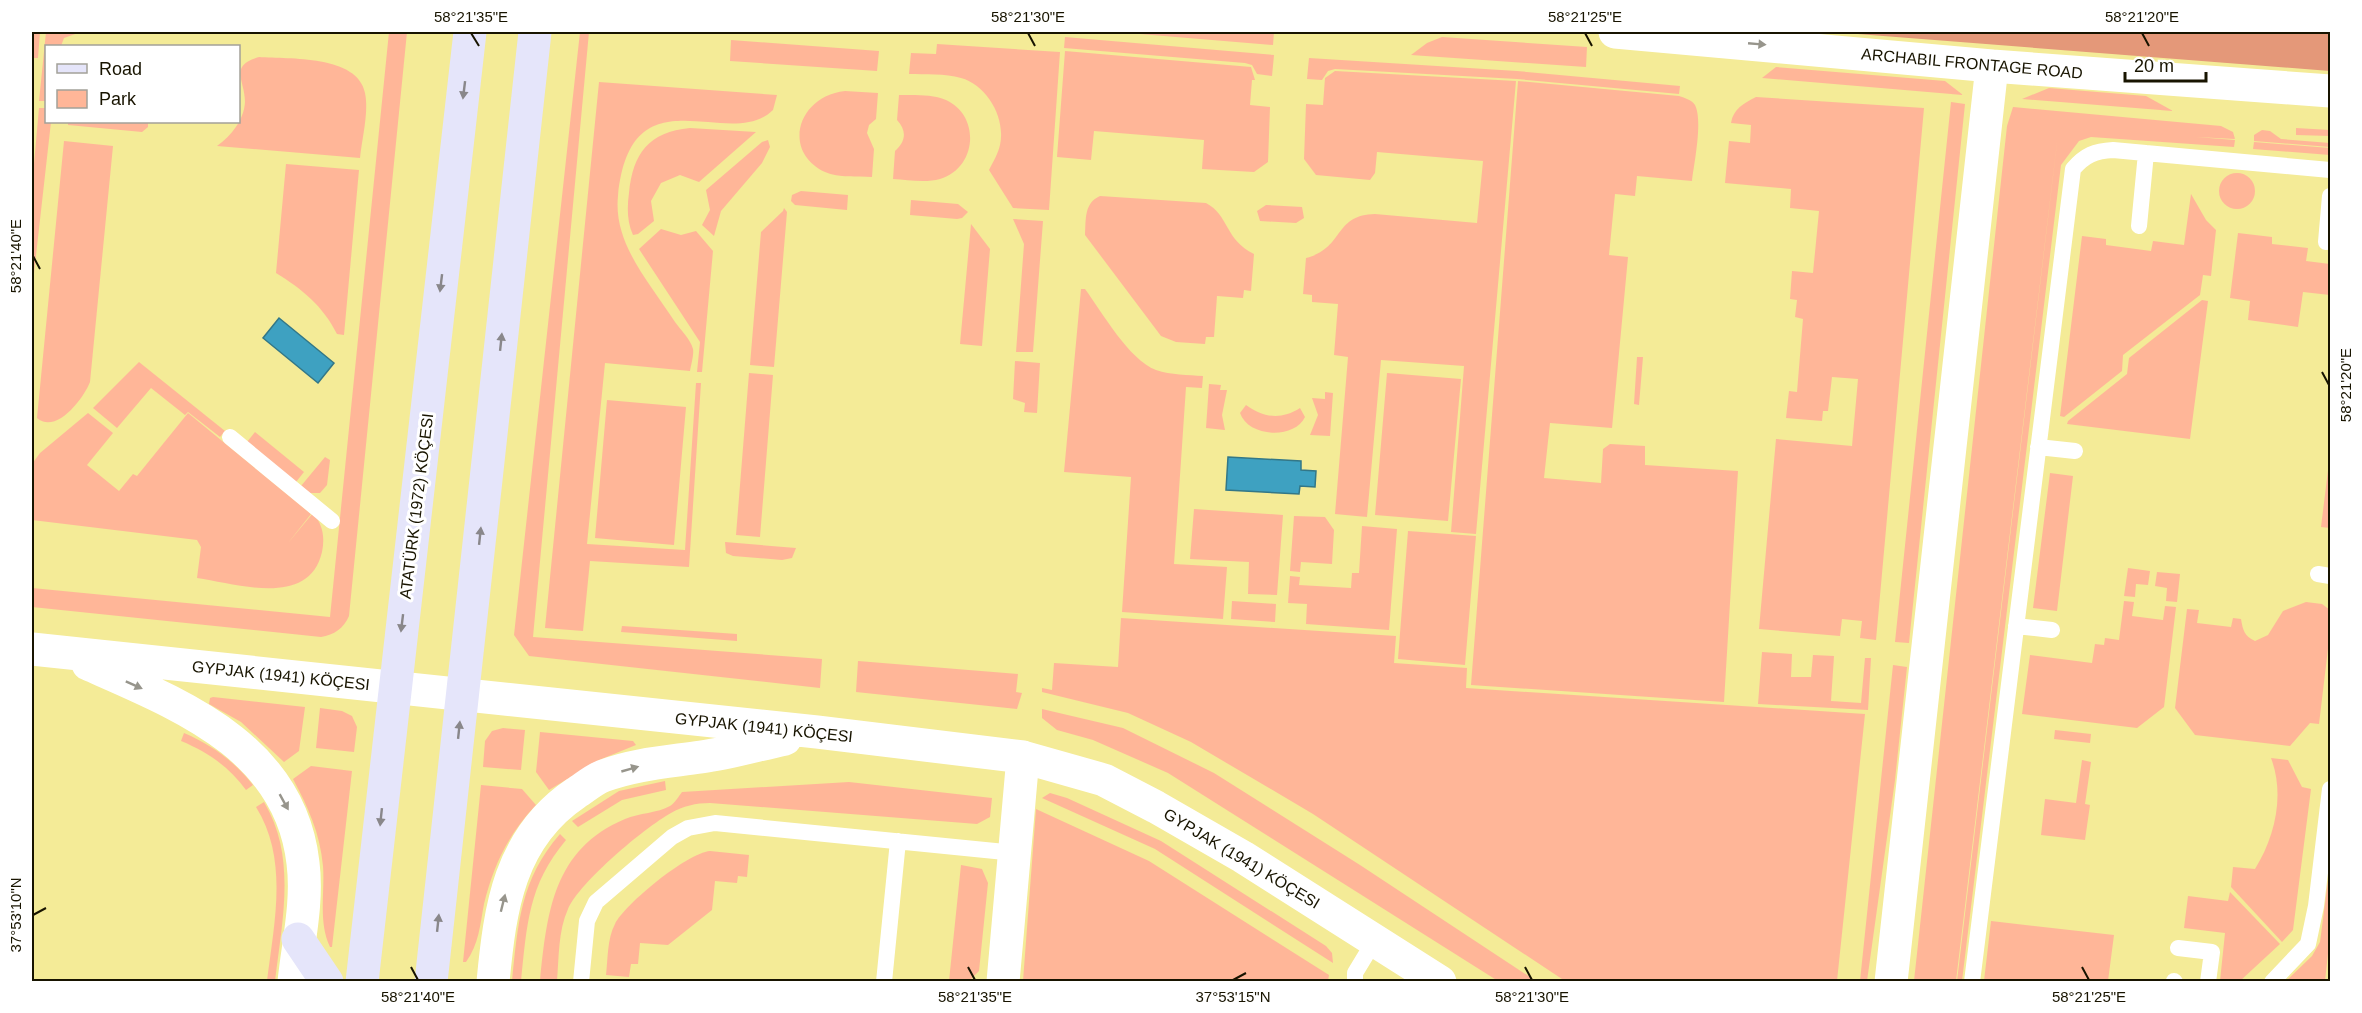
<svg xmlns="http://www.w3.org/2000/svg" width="2362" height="1013" viewBox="0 0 2362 1013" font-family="Arial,sans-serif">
<rect width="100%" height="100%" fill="#f4eb97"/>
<path fill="#ffb698" d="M32 32H40L38 58H32Z
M46 32H81L64 38 61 46H46V101H39Z
M389 32H407L349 616C344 628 334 635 321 637L32 607V588L330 617Z
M580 32H589L533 637 822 659 820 688 529 656 514 635Z
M1116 32H1274L1273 45Z
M1065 37 1274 55 1272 76 1257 74 1252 65 1245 63 1064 48Z
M1442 37 1587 47 1586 67 1411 55 1427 43Z
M731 40 879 51 877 71 730 61Z
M937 44 1060 52 1049 210 1013 208 989 170C993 162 998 154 1000 145 1006 118 987 85 961 78 945 73 925 75 909 74L911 53 936 54Z
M1065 51 1251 67 1255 80H1252L1250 105 1270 107 1268 162 1254 172 1202 169 1204 140 1094 131 1091 160 1057 157Z
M259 57C289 59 358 55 365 93 369 112 362 138 360 158L217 146C231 136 244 120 245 102 245 80 228 66 259 57Z
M1309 58 1517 71 1680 86 1679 94 1517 79 1335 69 1328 71 1322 80 1307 79Z
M1776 67 1945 81 1963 95 1762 78Z
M1335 71 1516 81 1476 534 1451 532 1464 366 1381 360 1367 517 1335 514 1348 357 1334 355 1338 304 1312 302V295L1303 294 1306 258C1345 248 1333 215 1375 214L1477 223 1483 161 1377 152 1375 173 1370 180 1316 175 1304 159 1306 104 1323 105 1325 78Z
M1518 81 1679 96C1685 98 1692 100 1695 105 1703 121 1694 163 1692 181L1637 176 1635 196 1615 194 1609 255 1628 257 1612 428 1550 423 1544 478 1601 483 1603 449 1610 444 1645 446V465L1738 471 1724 702 1471 685Z
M599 82 777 95 773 110C729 153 631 67 618 196 613 244 650 283 675 322 680 329 691 340 693 349 694 355 691 365 690 371L605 363 587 544 685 550 696 383H701L689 567 590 561 583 631 545 628Z
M2049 88 2146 96 2173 111 2022 99Z
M845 91 878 93 876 119 869 125 867 133 874 149 872 177C857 176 839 178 825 172 781 151 798 96 845 91Z
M899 95C914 95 932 94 946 100 981 116 977 168 940 179 926 183 908 180 893 179L895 151C906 141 907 131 897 120Z
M1756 97 1924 108 1876 640 1860 638 1862 621 1842 619 1840 636 1759 629 1776 439 1852 446 1858 379 1832 377 1828 411H1823L1822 421 1786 418 1789 391 1797 392 1803 319 1795 317 1797 300 1790 299 1792 271 1813 273 1819 211 1790 208 1791 189 1725 183 1729 141 1750 143 1751 125 1731 123C1733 109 1744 103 1756 97Z
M1951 102 1965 104 1909 643 1895 642Z
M2013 107 2221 126 2233 132 2235 139 2196 137 2235 140 2234 147 2091 137 2079 141 2061 165 1962 981H1957L2059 126 1956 981H1914L2007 126Z
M39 108H46V122H51L32 291V186Z
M68 122H148V127L142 132 68 125Z
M690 128 756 132 699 182 680 175 661 183 651 201 654 221 638 234 633 235C627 222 627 207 629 193 633 153 649 132 690 128Z
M2296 128 2330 130V136L2296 135Z
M2262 130 2270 131 2281 139 2330 143V147L2254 141V135Z
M768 140 770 147 762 163 721 211 714 236 702 225 710 210 706 190 762 142Z
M64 141 113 146 90 382C84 398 56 435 37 418Z
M2254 142 2330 148V155L2253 149Z
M286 164 359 170 344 335 337 334C323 306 302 289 276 273Z
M2219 191a18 18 0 1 1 36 0a18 18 0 1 1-36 0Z
M801 191 848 195 847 210 795 205 791 201 792 195Z
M2191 194 2206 220 2216 230 2211 276 2203 275 2200 295 2123 355 2122 371 2064 417 2060 416 2082 236 2106 239V245L2151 251 2153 241 2184 245Z
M1100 196 1206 203C1229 215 1225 240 1254 254L1251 291 1244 290 1243 298 1217 296 1214 337H1206L1205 344 1176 342 1161 336 1085 235C1086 219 1084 203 1100 196Z
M911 200 958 204 968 212 962 218 957 219 910 215Z
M1266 205 1302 207 1304 218 1296 223 1260 221 1257 211Z
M784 208 787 212 774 367 750 365 761 232 783 211Z
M1013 219 1043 221 1033 352H1016L1024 244Z
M971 224 990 249 982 346 960 344Z
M661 229 681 235 696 231 713 251 702 372H697L700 342 639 249Z
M2238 233 2272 237V244L2308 248 2306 261 2330 264V295L2303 292 2298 327 2248 320 2250 301 2230 298Z
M1081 289H1085C1102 312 1129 360 1156 370 1171 375 1188 375 1203 376L1202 388 1186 387 1174 564 1227 567 1223 619 1122 612 1131 477 1064 472Z
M2202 300 2208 301 2190 439 2067 424 2068 421 2127 374 2129 358Z
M1637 357H1643L1639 405 1634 404Z
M1015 361 1040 363 1037 413 1024 412 1025 403 1013 399Z
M139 362 225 431 220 437 188 412 185 415 151 388 117 428 93 408Z
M749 373 773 375 760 537 736 535Z
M1387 373 1461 379 1448 521 1375 515Z
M1209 384 1221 385 1220 390H1227L1222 415 1225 430 1206 428Z
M1325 392 1333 393 1330 436 1310 435 1318 415 1312 398 1325 399Z
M607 400 686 407 674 545 595 538Z
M1246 405C1264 418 1281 420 1300 408L1305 417C1294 440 1248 437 1240 413Z
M88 413 113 433 87 465 119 491 133 474 137 476 188 413 311 514 288 543 313 513C323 525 325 537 322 552 309 608 238 584 197 578L201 547 197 540 32 520V464L40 453Z
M255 432 304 472 296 482 247 442Z
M2330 454V528L2321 527Z
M325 457 330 460 327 485 320 493H310L301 486Z
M2050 473 2073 476 2057 611 2033 608Z
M1194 509 1283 515 1277 595 1248 594 1249 562 1190 559Z
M1294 516 1325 517 1334 530 1332 564 1301 562 1300 572 1290 571Z
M1362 526 1397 529 1389 630 1306 624 1307 604 1288 603 1290 576 1300 577 1299 585 1351 588 1352 573H1359Z
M1408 531 1476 536 1465 665 1398 659Z
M725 542 796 548 792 558 782 560 733 556 726 553Z
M2128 568 2150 571 2148 585 2136 584 2135 597 2124 596Z
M2157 572 2180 574 2177 602 2166 601 2167 588 2155 586Z
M1232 601 1276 604 1275 622 1231 619Z
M2124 601 2134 602 2132 616 2163 620 2165 606 2176 607 2164 707 2137 728 2022 714 2030 655 2092 663 2095 644 2104 645 2105 638 2119 640Z
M2306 602 2322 604 2330 610V632L2319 724 2310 723 2290 746 2195 735 2175 708 2187 609 2199 610 2197 623 2231 627 2233 618 2241 619C2243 630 2244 636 2255 641L2268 635 2283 611Z
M1121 618 1396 636 1394 663 1467 668 1466 688 1865 714 1837 981H1565L1313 814 1191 742 1128 713 1042 692V688L1052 690 1054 663 1118 667Z
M622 626 737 634V641L621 632Z
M1762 652 1792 654 1791 677H1811L1813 655 1834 656 1831 701 1861 703 1865 658H1871L1868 710 1758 704Z
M858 661 1018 674 1016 692 1022 693 1017 709 856 692Z
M1893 665 1907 667 1895 780 1867 981H1860Z
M213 697 305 707 299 751 284 762 241 722 209 704 210 698Z
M320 708 342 711 352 716 357 727 354 752 316 748Z
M1042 709 1123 728 1214 773 1360 865 1536 981H1498L1168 773 1093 740 1057 730 1042 718Z
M503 728 525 730 521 770 483 767 485 741 492 731Z
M2055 730 2091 734 2090 743 2054 739Z
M540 732 633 741 636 745 599 760 549 790 536 772Z
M184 733C212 745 234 761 253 785L246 790C229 767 208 752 181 741Z
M2271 758 2288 760 2302 787 2311 789 2293 930 2282 942 2231 887 2233 867 2255 869C2275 837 2285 795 2271 758Z
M2082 760 2091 762 2085 804 2090 805 2085 840 2041 835 2045 799 2076 803Z
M311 766 352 771 332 947H330C318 922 325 893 323 866 320 833 308 807 293 779Z
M665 781 666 790 622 800 578 827 572 821 619 791Z
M849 782 992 798 990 817 977 824 710 803C696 803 683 806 671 813 644 828 580 882 568 909 558 931 559 958 557 981H540C547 913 553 849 625 819 639 813 658 813 670 806 674 804 679 796 682 792Z
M481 785 522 789 536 805C509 833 493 866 484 904 480 925 479 944 466 962H463Z
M1050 793 1067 798 1161 841 1326 946 1332 953 1333 963 1155 849 1042 798Z
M264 802C297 857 282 921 275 981H267C274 923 289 860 256 807Z
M1036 809 1149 861 1329 975 1328 981H1023Z
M560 834 566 840C528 885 527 925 521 981H512C518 924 520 880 560 834Z
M710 851 749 855 747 877 738 876 737 883 715 881 712 910 668 945 640 943 638 964H631L629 977 606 975C608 959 607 939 615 924 625 904 687 853 710 851Z
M961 865 982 869 988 883 979 971 969 981H949Z
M2330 865V935L2325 981H2286L2312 956 2320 942Z
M2230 892 2280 944 2240 981H2220L2225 933 2184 928 2188 896 2228 901Z
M1991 921 2114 935 2108 981H1984Z"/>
<path fill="#e49879" d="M1832 32H2330V71Z"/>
<path fill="#3ea1c1" stroke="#337787" stroke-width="1.5" d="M279 318 334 363 318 383 263 338Z
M1228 457 1301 461V470L1316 471 1315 487 1300 486 1299 494 1226 490Z"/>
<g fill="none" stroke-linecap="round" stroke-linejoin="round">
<path stroke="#fff" stroke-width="16" d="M2139 226 2146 153
M2326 242 2330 196
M230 437 332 521
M2038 447 2075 451
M2318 574 2330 576
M2016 626 2052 630
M2178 948 2212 952 2208 982
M2174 981 2175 982
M581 982 587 921 596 902 672 837 688 828 715 823 1015 853
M884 982 898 841
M1355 982V973L1375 940
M1972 982 2073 169C2085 155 2095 151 2113 150L2330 170
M2272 982 2308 944 2316 906 2330 789"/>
<path stroke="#fff" stroke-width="33" d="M1615 32 1992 66 2330 91
M32 649 817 732 1023 757 1104 780 1156 807 1243 857 1440 982
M88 664C181 705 290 747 303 863 308 902 298 943 294 982
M493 982C500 908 509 838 576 793 584 788 593 780 603 776 635 764 667 762 701 757 729 753 757 745 785 739
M1003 982 1023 757
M1891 982 1992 66"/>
<path stroke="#e5e5fa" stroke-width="33" d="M298 939 327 982
M362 982 470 32
M431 982 535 32"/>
</g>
<defs><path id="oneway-solid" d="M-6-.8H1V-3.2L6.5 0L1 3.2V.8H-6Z" transform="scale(1.5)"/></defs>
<g fill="#97958c">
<use href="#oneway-solid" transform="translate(1757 44) rotate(5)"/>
<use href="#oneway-solid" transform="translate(134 685) rotate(24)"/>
<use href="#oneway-solid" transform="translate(630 769) rotate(-16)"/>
<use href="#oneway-solid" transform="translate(284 802) rotate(61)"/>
<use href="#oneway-solid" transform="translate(503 903) rotate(-76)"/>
</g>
<g fill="#89878a">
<use href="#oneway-solid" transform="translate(464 90) rotate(97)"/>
<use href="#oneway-solid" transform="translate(441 283) rotate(97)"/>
<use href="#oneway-solid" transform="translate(501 342) rotate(-84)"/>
<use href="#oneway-solid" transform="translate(480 536) rotate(-84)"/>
<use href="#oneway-solid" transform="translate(402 623) rotate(97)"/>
<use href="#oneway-solid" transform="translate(459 730) rotate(-84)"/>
<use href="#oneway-solid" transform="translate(381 817) rotate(96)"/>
<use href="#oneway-solid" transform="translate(438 923) rotate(-84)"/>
</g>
<path fill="none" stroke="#181400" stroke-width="2" d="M471 33 479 46M1028 33 1035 46M1585 33 1592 46M2142 33 2149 46M33 256 40 269M2322 372 2329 385M33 915 46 908M411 967 418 980M968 967 975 980M1525 967 1532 980M2082 967 2089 980M1233 980 1246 973"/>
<g text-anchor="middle" stroke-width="6" stroke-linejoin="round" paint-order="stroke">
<g font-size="16" fill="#181400" stroke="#fff">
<text transform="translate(1972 63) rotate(5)" y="6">ARCHABIL FRONTAGE ROAD</text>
<text transform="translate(416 506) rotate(-83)" y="6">ATATÜRK (1972) KÖÇESI</text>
<text transform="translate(281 675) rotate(6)" y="6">GYPJAK (1941) KÖÇESI</text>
<text transform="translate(764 727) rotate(6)" y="6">GYPJAK (1941) KÖÇESI</text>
<text transform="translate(1242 858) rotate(31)" y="6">GYPJAK (1941) KÖÇESI</text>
</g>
</g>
<rect width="2362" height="1013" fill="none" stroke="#ffffff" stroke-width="66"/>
<rect x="45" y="45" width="195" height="78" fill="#ffffff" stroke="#a3a199" stroke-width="1.5"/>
<rect x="57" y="64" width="30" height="9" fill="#e5e5fa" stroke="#a3a199" stroke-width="1.5"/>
<text x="99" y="75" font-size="18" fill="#181400">Road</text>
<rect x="57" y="90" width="30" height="18" fill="#ffb698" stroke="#a3a199" stroke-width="1.5"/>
<text x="99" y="105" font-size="18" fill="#181400">Park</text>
<path d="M2125 72v9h81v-9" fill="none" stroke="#181400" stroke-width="3"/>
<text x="2134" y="72" font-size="18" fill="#181400" stroke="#ffffff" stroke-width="4.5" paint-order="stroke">20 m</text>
<rect x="33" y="33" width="2296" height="947" fill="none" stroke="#181400" stroke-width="2"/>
<g font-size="15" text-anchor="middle" fill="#181400">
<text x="471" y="22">58°21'35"E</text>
<text x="1028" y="22">58°21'30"E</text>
<text x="1585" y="22">58°21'25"E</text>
<text x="2142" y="22">58°21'20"E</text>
<text transform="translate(16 256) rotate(-90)" y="5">58°21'40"E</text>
<text transform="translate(2346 385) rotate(-90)" y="5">58°21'20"E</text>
<text transform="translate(16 915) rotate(-90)" y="5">37°53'10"N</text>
<text x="418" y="1002">58°21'40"E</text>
<text x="975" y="1002">58°21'35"E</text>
<text x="1233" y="1002">37°53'15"N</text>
<text x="1532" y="1002">58°21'30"E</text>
<text x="2089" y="1002">58°21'25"E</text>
</g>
</svg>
